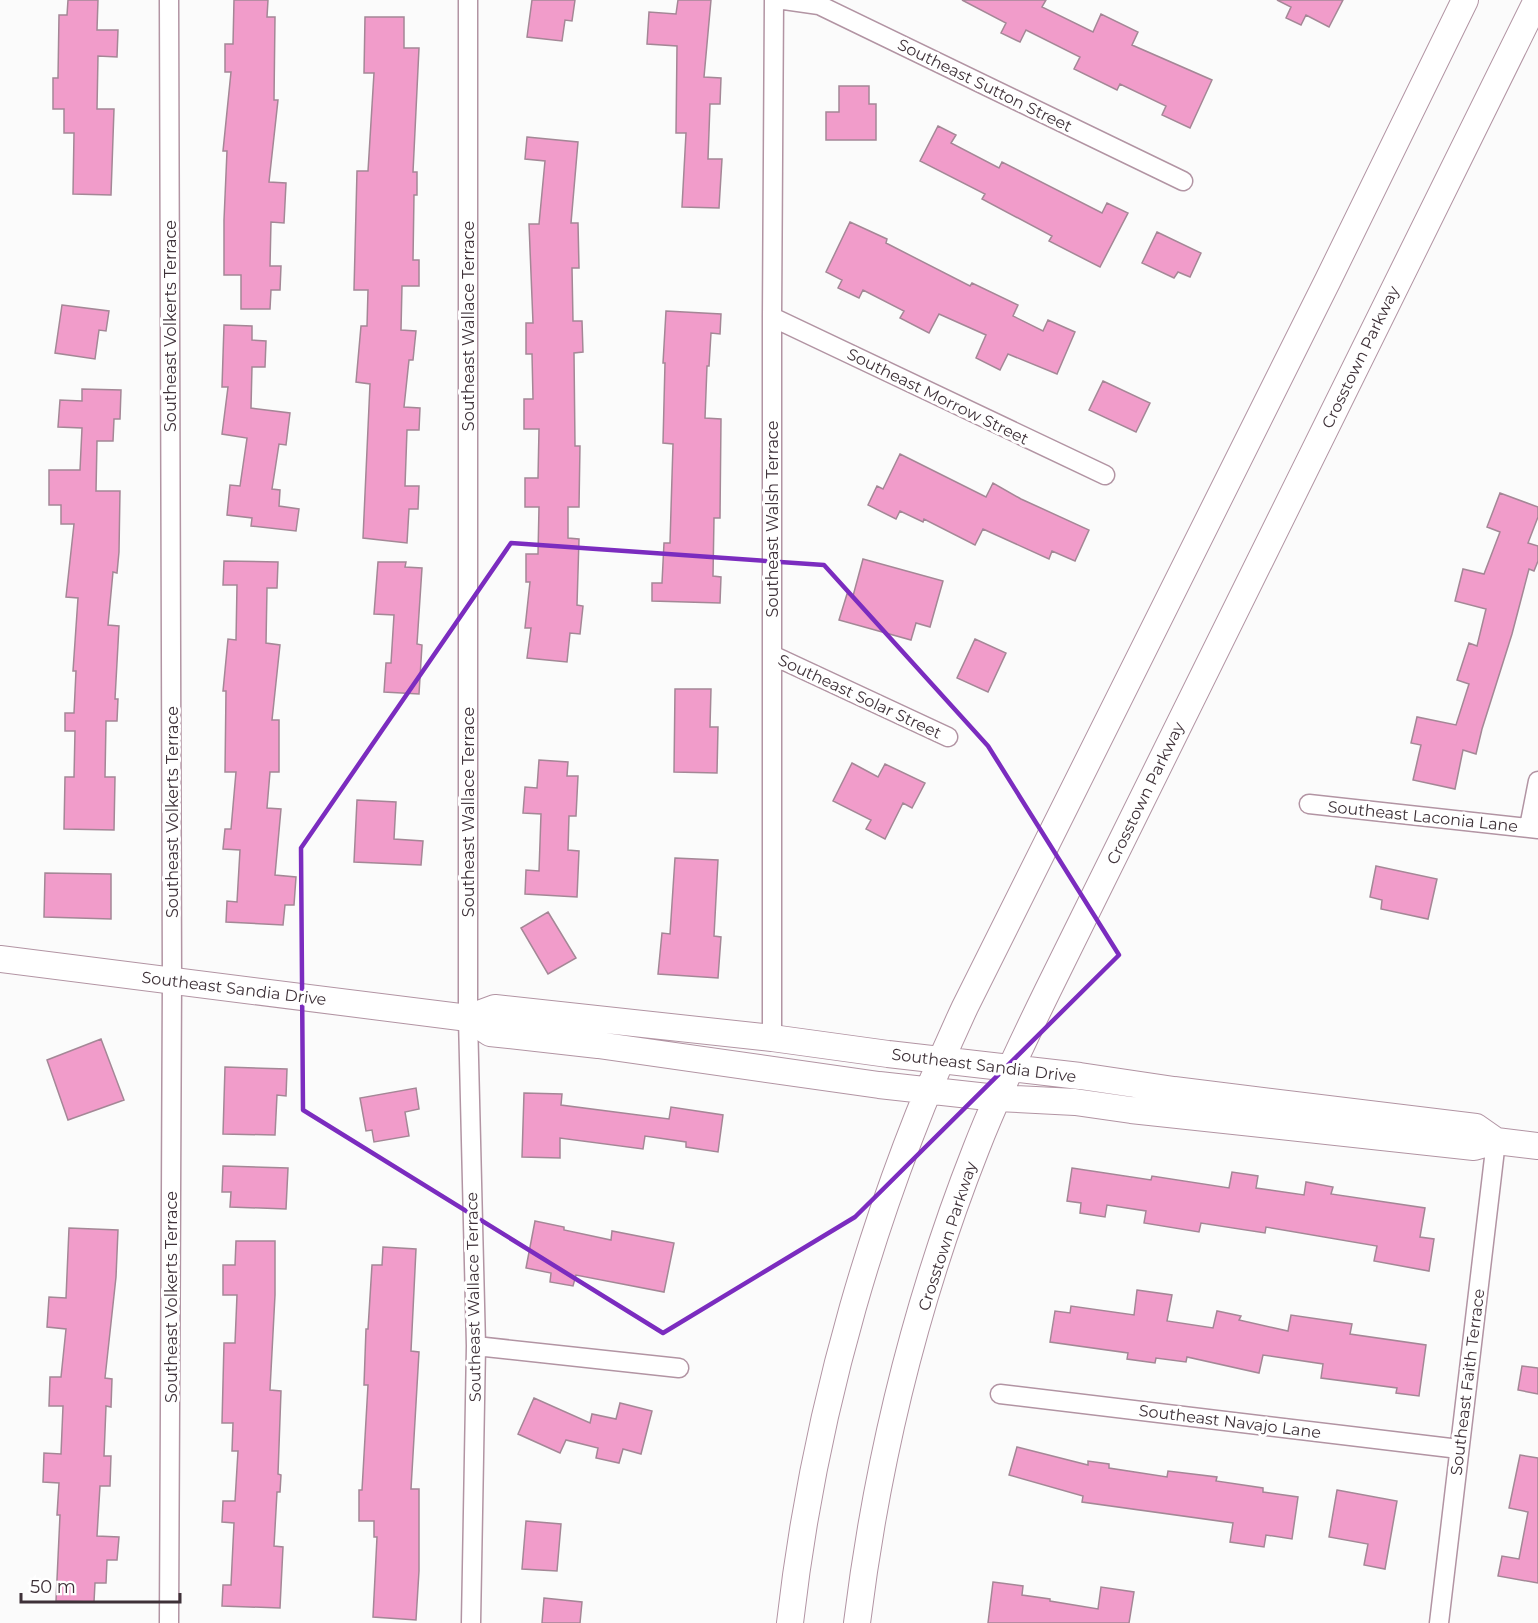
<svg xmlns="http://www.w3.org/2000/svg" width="1538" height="1623" viewBox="0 0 1538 1623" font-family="Montserrat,sans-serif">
<rect width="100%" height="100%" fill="#fbfbfb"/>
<path fill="#f19cca" stroke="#a48796" stroke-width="1.5" d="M68 0H98L97 30H118L117 57 98 56 97 109H114L111 195 73 194 74 133H64V109H53V78H58L59 15H67Z
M234 0H268L267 17H275L274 100H278L269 182 286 183 284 223 271 222 270 266H281L280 290H271L270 309H241V275H224V220L227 151H223L231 72H225V44H233Z
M532 0H575L572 21 565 20 562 41 527 37Z
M678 0H711L704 77 721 78 720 104H710L708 159H722L719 208 682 207 686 133H676L677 46 647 44 649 12 676 14Z
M962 0H1046L1042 7 1093 32 1101 14 1138 32 1132 45 1212 80 1190 128 1162 115 1166 106 1120 84 1117 90 1074 69 1080 57 1026 30 1020 42 1001 33 1006 23Z
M1277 0H1343L1329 27 1306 15 1301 25 1286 18 1291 7Z
M365 17H404V48H419L413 172H417V195H414L413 260H419V286H402L401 330 416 331 413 360H409L404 407 420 408 419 430H407L405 486H419L418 509H409L407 543 363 538 370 384 356 382 361 326H367L368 290H354L357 171H368L374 73H364Z
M839 86H869V104H876V140H826V112H839Z
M938 126 956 135 951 143 999 168 1002 162 1102 213 1107 203 1128 213 1100 267 1049 241 1052 236 982 199 985 194 920 161Z
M527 137 578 142 571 223H578L579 268H572L573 321H582L583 352 574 353 575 446H580L579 507H568V538L579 539 577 605 583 606 580 634 570 633 567 662 527 658 531 628H525L530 582H526V554H538L539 507H525V478H538L539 429H524V399H533L532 354H526V323H533L529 224H539L545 161 525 159Z
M850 222 887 239 886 243 970 286 972 283 1018 305 1013 316 1043 331 1048 320 1075 332 1057 374 1008 354 1000 370 976 358 986 335 939 314 929 333 900 318 904 311 863 290 859 298 838 288 842 280 826 272Z
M1157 232 1201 253 1190 277 1178 272 1174 278 1142 263Z
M62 305 109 311 106 331 99 330 95 359 55 353Z
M666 311 721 314 720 334 711 333 709 366H707L705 418 721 419 720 518H714L713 576 721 577 720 603 652 601V583H662L664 543H670L673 444 663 443 665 363H663Z
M224 325 252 326V340L266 341 265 367H252L251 408 290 413 286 445 279 444 272 489 280 490 279 506 299 509 296 531 251 526 252 518 227 515 230 485 240 486 247 438 222 434 228 387H222Z
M1103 381 1150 403 1136 432 1089 410Z
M82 389 121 390 120 419H114L113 441H97L96 491H120L119 552 117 573 113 572 108 625 119 626 115 699H118L117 721H106L105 777H115L114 830 64 829 65 777H74L75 731H65V713H74L76 671H73L78 598 66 597 74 524H61V505H49V470H80L82 428 58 427 60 400 82 401Z
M900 454 986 497 993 483 1021 499 1089 530 1075 561 1052 551 1049 559 983 529 975 545 924 519 923 522 900 511 896 519 868 505 877 486 883 489Z
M1500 493 1538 507V517L1528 543 1538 546V561L1534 571 1529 569 1512 634 1482 729 1476 754 1463 750 1455 789 1413 780 1421 745 1411 743 1417 717 1456 725 1469 684 1457 680 1469 643 1477 646 1486 609 1455 601 1463 569 1484 574 1500 532 1487 527Z
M863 559 943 581 930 627 916 623 911 640 839 620 847 594 853 596Z
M224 561 278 562 277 588H267L266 643 280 645 272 720H279V772H270L267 808 281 809 275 875 296 877 294 905H285L283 925 226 922 227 901 237 902 240 850 223 849 225 829H231L236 772H225L226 691H223L228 639 236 640 237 585H223Z
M378 562H406L405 567 422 568 417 644 422 645 419 694 384 692 386 663H391L394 615 374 614Z
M975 639 1006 653 988 692 957 678Z
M675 689H711L710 727H718L717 773 674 772Z
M539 760 568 762 567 776H578L576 816H569L568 850 579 851 577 897 525 894 526 870 539 871 541 814 523 813 525 787 537 788Z
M852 763 878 777 885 764 925 783 912 808 903 803 885 839 866 829 871 820 833 801Z
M357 800 396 802 394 839 423 841 421 865 354 862Z
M675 858 718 860 714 936 721 937 718 978 658 974 662 933 670 934Z
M1376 866 1437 879 1428 919 1381 909 1382 900 1370 897Z
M45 873 111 874V919L44 917Z
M548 912 576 958 548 974 521 928Z
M101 1039 124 1100 68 1120 47 1060Z
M225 1067 287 1069 286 1096 277 1095 275 1135 223 1134Z
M416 1088 419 1109 405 1112 409 1136 374 1142 372 1130 366 1131 360 1098Z
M524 1093 562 1094 561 1105 669 1119 671 1107 723 1115 718 1152 686 1147V1142L645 1136 643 1149 560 1138V1158L522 1157Z
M223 1166 288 1168 286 1209 230 1207 231 1192H222Z
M1072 1168 1151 1180 1152 1176 1229 1188 1232 1172 1258 1176 1256 1188 1304 1195 1306 1182 1333 1187 1331 1194 1425 1208 1420 1237 1434 1239 1429 1271 1374 1261 1377 1246 1266 1227 1265 1233 1201 1223 1199 1232 1144 1223 1146 1211 1107 1205 1105 1217 1080 1213 1081 1203 1067 1201Z
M535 1221 564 1227V1230L611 1240 612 1231 674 1243 664 1292 576 1275 573 1286 550 1282 551 1273 526 1268Z
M69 1228 118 1230 116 1277 105 1378 112 1379 111 1407 106 1406 104 1456H111L110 1486H100L97 1536 119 1537 117 1560H107L106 1583H95L94 1602 56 1601 60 1515H57L59 1483 43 1482 44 1453 61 1454 63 1406H49L50 1377H61L66 1329 47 1327 49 1297 66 1298Z
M236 1241H275V1295L270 1390 281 1391 278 1474 281 1475 280 1492H277L274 1546 283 1547 280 1608 222 1606 223 1585H231L234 1523 222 1522 223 1501H235L238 1451H232L233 1423H222L224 1343H235L237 1295H223V1265H235Z
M383 1247 416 1249 411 1351 419 1352 411 1489H419V1571L416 1620 373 1617 377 1537H374V1521H359V1490H362L368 1385H364L366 1329H368L372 1265H382Z
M1137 1290 1172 1295 1167 1321 1213 1328 1217 1311 1241 1316 1239 1320 1288 1331 1291 1315 1352 1324 1350 1334 1426 1345 1419 1396 1396 1393 1397 1388 1321 1378 1323 1364 1263 1355 1259 1373 1187 1357 1186 1362 1156 1358 1155 1363 1127 1359 1128 1353 1050 1342 1055 1311 1070 1313 1071 1306 1134 1315Z
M1522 1366 1538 1368V1394L1518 1390Z
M534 1398 590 1423 592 1414 616 1419 620 1403 652 1411 641 1454 623 1449 619 1463 596 1458 598 1448 566 1440 560 1453 518 1434Z
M1017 1447 1088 1465V1461L1109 1464V1468L1167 1477 1168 1471 1217 1477 1216 1481 1263 1488V1492L1298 1497 1292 1539 1266 1535 1264 1547 1230 1542 1233 1523 1082 1502 1083 1496 1009 1475Z
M1520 1455 1538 1458V1583L1498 1576 1502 1556 1519 1559 1528 1512 1509 1508Z
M1337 1490 1397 1501 1385 1569 1364 1565 1368 1544 1329 1537Z
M526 1521 561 1524 557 1571 522 1569Z
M993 1582 1023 1586 1022 1595 1050 1599V1601L1098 1609 1101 1587 1134 1592 1129 1623H988Z
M544 1598 582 1602 580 1623H542Z"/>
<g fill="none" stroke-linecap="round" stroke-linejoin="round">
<g stroke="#b294a3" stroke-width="21">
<path id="street" d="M169 0 172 980 169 1623
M468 0V1018L476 1346 471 1623
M784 0 819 5 1183 181
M772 317 1105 475
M772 655 948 737
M1309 804 1538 829
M1529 827 1538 781
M772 1038V317L774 0
M476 1346 679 1368
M1000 1394 1459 1449
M1439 1623 1496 1141"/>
</g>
<g stroke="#b294a3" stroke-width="28">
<path id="secondary" d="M0 959 468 1018 490 1033 598 1045 879 1085 997 1098 1075 1102 1131 1110 1474 1147 1496 1141 1538 1146
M468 1018 495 1008 772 1038 888 1054 1080 1076 1174 1090 1476 1127 1496 1141
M790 1623C814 1411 875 1200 965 1007L1328 280 1465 0
M857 1623C877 1461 916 1301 976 1149 997 1095 1022 1043 1047 992L1537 0"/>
</g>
<use href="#street" stroke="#fff" stroke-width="18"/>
<use href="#secondary" stroke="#fff" stroke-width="26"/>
</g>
<path fill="none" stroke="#7b2cbf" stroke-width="4.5" stroke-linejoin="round" d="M511 543 824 565 988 746 1119 955 855 1217 663 1333 303 1110 301 848Z"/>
<g text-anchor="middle" stroke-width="6" stroke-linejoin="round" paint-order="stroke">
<g font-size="16" fill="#3e3138" stroke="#fff">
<text transform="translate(985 85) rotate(26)" y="6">Southeast Sutton Street</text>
<text transform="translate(170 326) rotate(-90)" y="6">Southeast Volkerts Terrace</text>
<text transform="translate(468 326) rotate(-90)" y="6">Southeast Wallace Terrace</text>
<text transform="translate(1360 357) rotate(-64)" y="6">Crosstown Parkway</text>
<text transform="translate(938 396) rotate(26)" y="6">Southeast Morrow Street</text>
<text transform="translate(772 519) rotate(-90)" y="6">Southeast Walsh Terrace</text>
<text transform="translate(860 696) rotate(25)" y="6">Southeast Solar Street</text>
<text transform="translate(1145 793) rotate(-64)" y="6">Crosstown Parkway</text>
<text transform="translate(172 812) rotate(-90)" y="6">Southeast Volkerts Terrace</text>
<text transform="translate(468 812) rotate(-90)" y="6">Southeast Wallace Terrace</text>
<text transform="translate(1423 816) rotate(6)" y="6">Southeast Laconia Lane</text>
<text transform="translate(234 988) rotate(7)" y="6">Southeast Sandia Drive</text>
<text transform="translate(984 1065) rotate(7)" y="6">Southeast Sandia Drive</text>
<text transform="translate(947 1236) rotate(-72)" y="6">Crosstown Parkway</text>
<text transform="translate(171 1297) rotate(-90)" y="6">Southeast Volkerts Terrace</text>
<text transform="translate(473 1297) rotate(-91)" y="6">Southeast Wallace Terrace</text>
<text transform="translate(1467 1382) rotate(-83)" y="6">Southeast Faith Terrace</text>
<text transform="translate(1230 1421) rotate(7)" y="6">Southeast Navajo Lane</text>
</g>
</g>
<path d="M21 1593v9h159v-9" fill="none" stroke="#3e3138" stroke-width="3"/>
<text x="30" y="1593" font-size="18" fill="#3e3138" stroke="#ffffff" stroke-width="4.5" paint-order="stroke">50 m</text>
</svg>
